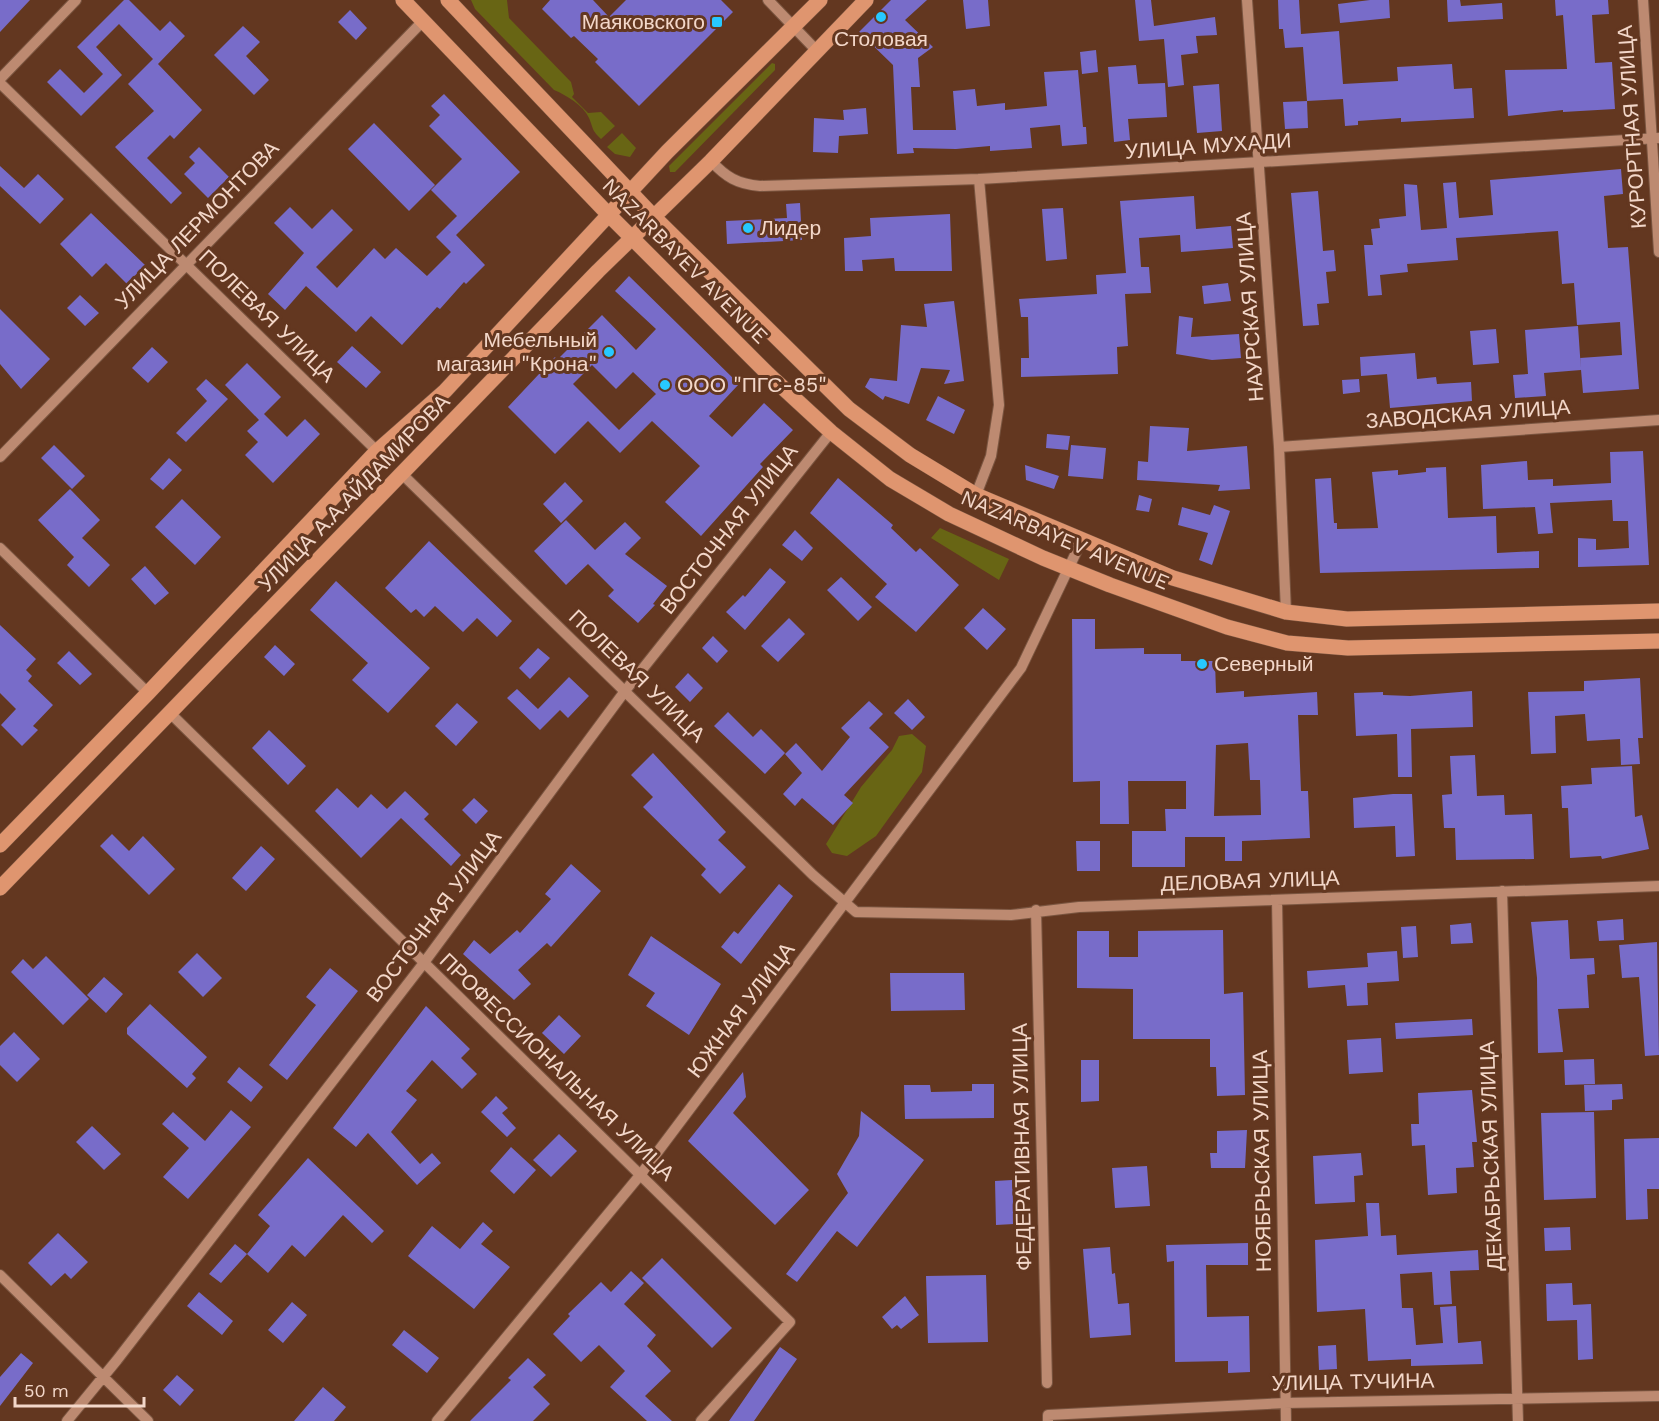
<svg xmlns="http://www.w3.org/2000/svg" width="1659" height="1421" viewBox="0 0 1659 1421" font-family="'Work Sans',sans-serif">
<rect width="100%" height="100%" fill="#633720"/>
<path fill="#686514" d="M471 0H507L509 18 571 82 574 94 572 97 588 113 601 112 615 126 601 139C591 129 594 130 589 118 583 105 566 95 554 90L475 9Z
M772 63 775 64V70L675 172H670L669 166Z
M622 133 636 148 630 157 615 154 607 147Z
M940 528 1009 559 999 580 931 538Z
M912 734 926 746 922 772 876 836 847 856 832 853 826 844 861 787 892 750 899 736Z"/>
<path fill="#786cc9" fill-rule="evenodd" d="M0 0H30L0 32Z
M124 0H129L160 31 170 21 185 36 158 64 202 110 174 139 170 135 147 158 182 193 171 204 115 147 154 111 128 84 153 59 119 24 96 47 122 75 81 116 47 82 60 69 84 93 103 74 77 47Z
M550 0H593L609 17 626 0H721L733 12 639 106 595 62 598 59 574 36 571 38 542 9Z
M891 0H927L905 20 933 47 918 58 920 87H911L913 130H956L953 91 975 89 977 106 1005 103V110L1047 106 1044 72 1078 70 1083 127H1086L1087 144 1062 146 1060 125 1030 128 1032 148 990 151V146L956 149 913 148 914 153 897 154 893 65 859 32Z
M963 0H988L990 26 966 29Z
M1135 0H1151L1154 26 1215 17 1217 35 1196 36 1198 53 1181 55 1184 85 1168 87 1164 39 1139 41Z
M1278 0H1299L1301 34 1339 31 1343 84 1398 81 1397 67 1452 64 1454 89 1472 88 1474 118 1401 122V118L1358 121V125L1345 126 1343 99 1307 101 1303 47 1285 48 1283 29H1279Z
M1370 0H1389L1390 18 1340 23 1338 4Z
M1447 0H1460L1461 6 1502 3 1503 19 1448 22Z
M1555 0H1608L1609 14 1592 15 1595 63 1612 62 1615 109 1563 112V110L1508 116 1505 70 1567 69 1563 15 1556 16Z
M350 10 367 28 356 40 338 22Z
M243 26 260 42 246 56 269 80 254 95 214 55Z
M1096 50 1098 72 1082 74 1080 52Z
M1136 65 1138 84 1165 83 1167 117 1128 119 1130 140 1114 142 1108 67Z
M1219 84 1222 131 1197 133 1193 86Z
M444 94 520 172 456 235 485 265 466 284 464 282 440 309 437 307 402 345 371 316 356 332 306 286 285 310 268 294 304 253 274 223 290 207 312 229 332 209 353 230 316 267 337 288 374 248 385 259 396 248 427 276 451 252 436 237 457 216 431 190 462 159 429 126 440 115 431 106Z
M1307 101 1308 128 1285 129 1283 102Z
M866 108 868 134 839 136 838 153 813 152 814 118 844 120 843 110Z
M374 123 435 185 409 211 348 149Z
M199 147 229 177 208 198 184 174 195 163 189 157Z
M0 166 24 188 38 174 64 199 40 224 0 186Z
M1621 169 1623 194 1604 196 1608 248 1628 247 1639 389 1583 393 1580 358 1622 355 1620 322 1577 325 1574 283 1562 284 1558 231 1456 238 1458 260 1407 264 1408 272 1380 275 1382 295 1368 296 1364 245H1373L1371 229 1380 228 1379 219 1406 216 1404 184 1417 185 1421 230 1447 228 1443 183 1456 182 1459 218 1493 215 1490 180Z
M1318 191 1323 251 1334 250 1336 271 1326 272 1329 303 1317 304 1319 325 1303 326 1291 193Z
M1194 196 1196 229 1231 226 1233 248 1181 252 1180 235 1139 238 1141 267H1149L1151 293 1125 294 1128 346 1117 347 1118 374 1021 377V358H1029L1028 317H1021L1019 299 1097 294 1096 275 1126 273 1120 201Z
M800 203 802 240 727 244 726 221 787 218 786 204Z
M1063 208 1067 259 1046 261 1042 209Z
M91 213 145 265 127 284 106 263 92 277 60 244Z
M950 214 952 271H895L894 258 862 260 863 271H845L844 238 871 236 870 218Z
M629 276 739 384 709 416 732 437 764 403 793 430 760 464 763 467 701 536 665 502 700 466 652 421 620 453 588 421 555 454 508 407 555 357 557 360 602 315 636 350 656 329 615 291ZM592 365 616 389 633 372 656 394 619 430 573 384Z
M1228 283 1231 301 1204 304 1202 286Z
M80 295 99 313 85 326 67 308Z
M954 301 964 381 944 384 950 370 921 368 909 404 885 396 883 400 865 387 870 378 897 381 901 325 927 327 924 304Z
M0 309 50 359 21 389 0 364Z
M1179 316 1193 318 1191 337 1239 334 1241 358 1212 360 1176 354Z
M1578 326 1581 370 1544 373 1546 396 1515 398 1513 375 1528 374 1525 330Z
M1496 329 1499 363 1473 365 1470 331Z
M352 346 381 372 366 388 337 362Z
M152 347 168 362 148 383 132 368Z
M1415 353 1417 379 1436 377 1437 384 1471 382 1472 401 1390 408 1387 374 1361 376 1360 357Z
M247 363 281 397 264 414 287 437 305 419 320 434 273 483 245 455 258 442 247 431 259 420 225 385Z
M206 379 228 399 186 442 176 433 207 401 196 389Z
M1359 379 1360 392 1343 394 1342 380Z
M938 396 965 410 954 434 926 420Z
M1150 426 1189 428 1187 451 1247 446 1250 489 1218 491 1220 485 1137 480 1138 461 1148 462Z
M1047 434 1070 436 1068 450 1046 448Z
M54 445 85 476 72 489 41 458Z
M1071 445 1106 448 1103 479 1068 476Z
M1643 451 1649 565 1578 567V538L1596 539V550L1629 548 1628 521H1613L1612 500 1550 503 1553 533 1538 534 1535 507 1483 509 1481 465 1527 461 1528 480 1553 479V486L1611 483 1610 452Z
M169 458 182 470 163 490 150 479Z
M1025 465 1059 476 1054 489 1026 480Z
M1446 467 1448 518 1496 516 1497 553 1539 551V568L1320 573 1315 479 1331 478 1334 523H1337V529L1378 528 1372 472 1398 470V475L1426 472V468Z
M838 478 893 525 891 528 916 552 920 548 959 585 916 632 875 597 887 584 810 513Z
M565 482 583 501 561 523 543 504Z
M70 489 100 520 82 538 110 565 89 587 67 565 74 557 38 520Z
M1139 495 1152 499 1149 512 1136 510Z
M182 499 221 537 195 565 155 527Z
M1214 505 1230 511 1212 565 1199 560 1208 533 1178 525 1182 507 1210 515Z
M566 520 595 550 625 522 641 538 625 554 667 586 653 604 655 605 638 623 608 596 614 590 588 564 566 585 534 551Z
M795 530 813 548 802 561 782 545Z
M429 541 512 621 497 637 477 618 463 632 435 606 424 617 416 609 411 613 385 588Z
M145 566 169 593 155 605 131 579Z
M770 568 786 582 745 630 726 612 743 595 745 597Z
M841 577 872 607 858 621 827 590Z
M336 581 430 668 388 713 352 680 368 663 310 610Z
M983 608 1006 629 987 650 964 628Z
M789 618 805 634 778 662 761 646Z
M1072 619H1095V649L1144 648V654H1181V661H1215L1216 693 1244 691V697L1317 692 1318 715H1298L1301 791H1308L1310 838 1242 841V861H1225V837H1185V867H1132V831H1166L1165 809H1186V781H1128L1129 824H1100V781L1073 782ZM1248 743 1250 780H1260L1261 815 1214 816 1216 745Z
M0 625 36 659 26 670 32 676 28 681 53 705 33 726 38 730 22 746 1 725 16 709 0 693Z
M713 636 728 651 717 663 702 648Z
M275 645 295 664 284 676 264 657Z
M538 648 550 658 530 679 519 668Z
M69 651 92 674 80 685 57 663Z
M688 673 703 688 690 702 675 687Z
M569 677 589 696 568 718 560 710 540 730 507 698 517 689 538 709Z
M1640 678 1643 738H1638L1640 764 1621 765 1620 739 1587 741 1585 714 1555 716 1556 753 1531 754 1528 692 1584 691V681Z
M1472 691 1473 727 1411 729 1412 777H1398L1397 734 1356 736 1354 693 1383 692V695L1410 696Z
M908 699 925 717 912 730 894 713Z
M869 701 883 714 869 728 889 747 844 795 853 803 833 825 802 798 795 806 783 794 802 773 785 754 796 743 822 771 850 737 841 728Z
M457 703 478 722 456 746 435 726Z
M728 712 753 737 761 729 785 753 765 774 714 726Z
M269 730 306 766 288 785 252 748Z
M653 753 726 832 718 840 746 867 720 894 701 875 706 869 643 807 653 797 631 775Z
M1475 755 1477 796 1504 795 1505 815 1532 814 1534 859 1456 860 1455 828H1444L1442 795 1452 794 1450 756Z
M1632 766 1635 817 1642 815 1649 849 1602 859 1601 856 1570 858 1568 808H1562L1561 786 1592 784 1591 768Z
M337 788 358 808 371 794 387 809 405 791 429 814 424 819 461 855 451 866 401 818 361 858 315 811Z
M1393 794H1412L1415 856 1396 857 1395 826 1354 828 1353 798Z
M474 798 488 811 476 824 462 810Z
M112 834 129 851 143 836 175 869 149 895 100 846Z
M1076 841H1100V871H1077Z
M261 846 275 859 246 891 232 878Z
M571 864 601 891 551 947 547 943 518 970 531 984 514 1000 463 954 474 940 490 954 517 930 520 933 551 899 545 894Z
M779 884 793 896 741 964 721 947 734 931 738 934Z
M1623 919 1624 940 1599 941 1597 921Z
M1568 920 1570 959 1594 958 1595 974 1587 975 1589 1008 1558 1009 1563 1052 1538 1053 1537 978 1531 922Z
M1471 923 1473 943 1451 944 1450 925Z
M1416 926 1418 957 1403 958 1401 927Z
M1223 930 1224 994 1243 992 1245 1095 1217 1096 1216 1067H1210V1039H1133V989L1077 988V931H1109V957H1138V931Z
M651 936 721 984 689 1035 646 1006 655 993 628 975Z
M1657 942 1659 1055 1645 1056 1639 977 1622 978 1619 945Z
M1397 951 1399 981 1367 983 1368 1005 1347 1006 1345 985 1308 988 1307 971 1368 967 1367 953Z
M197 953 222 978 203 997 178 972Z
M46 956 89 999 63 1025 11 972 23 959 33 969Z
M330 968 358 991 287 1080 269 1065 316 1005 306 997Z
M890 973H964L965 1010 891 1011Z
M104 977 123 994 106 1013 87 995Z
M150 1004 207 1057 192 1074 196 1078 187 1088 127 1034V1028Z
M426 1006 470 1049 461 1058 477 1074 462 1089 432 1060 406 1091 417 1100 391 1132 420 1164 432 1153 441 1163 417 1185 368 1133 356 1147 333 1128Z
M559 1015 581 1036 564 1054 542 1033Z
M1472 1019 1473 1035 1396 1039 1395 1023Z
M14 1032 40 1059 17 1082 0 1065V1046Z
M1381 1038 1383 1072 1349 1074 1347 1040Z
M1594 1059 1595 1084 1565 1085 1564 1060Z
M1081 1060H1099V1101L1081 1102Z
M239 1067 263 1087 251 1102 227 1082Z
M743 1072 746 1097 733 1113 809 1190 775 1225 688 1141Z
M972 1084H994V1118L905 1119 904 1085H930L931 1092 972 1091Z
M1622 1084 1623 1099 1612 1100V1110L1585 1111 1584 1085Z
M1472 1090 1477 1142H1472L1474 1167 1456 1168 1457 1193 1428 1195 1425 1145 1412 1146 1411 1124H1419L1418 1093Z
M496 1096 508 1108 502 1113 516 1128 507 1137 481 1112Z
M231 1110 251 1127 188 1199 163 1177 189 1148 162 1124 173 1112 205 1141Z
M861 1111 924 1160 857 1247 837 1231 797 1282 786 1274 848 1193 837 1174 859 1136Z
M1594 1112 1596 1198 1544 1200 1541 1113Z
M92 1126 121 1154 104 1170 76 1142Z
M1247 1130 1245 1168H1211L1210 1153H1217V1131Z
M559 1134 577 1151 551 1177 533 1160Z
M1659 1138V1189H1647L1648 1219 1626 1220 1624 1139Z
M511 1147 536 1170 514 1194 490 1171Z
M1361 1153 1363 1175 1354 1176 1355 1202 1315 1204 1313 1156Z
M308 1158 384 1231 372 1243 343 1215 305 1257 292 1245 268 1273 247 1254 270 1226 258 1215Z
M1147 1166 1150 1206 1115 1208 1112 1168Z
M1012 1180 1014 1224 996 1225 995 1181Z
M1366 1203H1379L1381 1236 1396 1235 1397 1255 1478 1250 1479 1270 1450 1271 1452 1304 1434 1305 1432 1272 1400 1274 1402 1308H1413L1416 1345 1443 1343 1440 1307 1456 1306 1458 1343 1481 1341 1483 1364 1411 1366V1359L1368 1361 1365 1309 1317 1312 1315 1240 1368 1236Z
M483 1222 493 1231 481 1244 510 1267 474 1309 408 1256 432 1226 460 1249Z
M1570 1227 1571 1250 1545 1251 1544 1228Z
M58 1233 88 1262 71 1279 65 1273 51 1286 28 1263Z
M1248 1243V1265H1206L1207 1317 1249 1316 1250 1372 1228 1373V1361L1175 1362 1174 1261 1167 1262 1166 1245Z
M235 1244 247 1254 221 1283 209 1274Z
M1110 1247 1112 1274 1115 1273 1118 1304 1129 1303 1131 1335 1090 1338 1083 1249Z
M662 1258 732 1328 712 1348 642 1278Z
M631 1271 644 1283 624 1304 656 1335 647 1346 671 1371 645 1396 672 1421H647L610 1387 625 1371 599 1345 581 1362 553 1334 570 1316 568 1314 601 1282 611 1292Z
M986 1275 988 1342 928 1343 926 1276Z
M1572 1283 1573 1305 1591 1304 1593 1359 1578 1360 1577 1320 1547 1321 1546 1284Z
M199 1292 233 1321 222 1335 187 1306Z
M905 1296 919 1315 901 1329 897 1325 892 1329 882 1317Z
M292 1302 307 1315 283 1343 268 1330Z
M404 1330 439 1358 427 1373 392 1345Z
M1336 1345 1337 1369 1319 1370 1318 1346Z
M780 1347 797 1359 754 1421H729Z
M21 1353 33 1363 0 1406V1377Z
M528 1358 546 1375 533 1387 550 1404 533 1421H470L511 1380 508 1378Z
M177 1375 194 1390 180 1406 163 1390Z
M323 1387 346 1407 334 1421H294Z"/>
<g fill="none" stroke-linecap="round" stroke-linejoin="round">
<g stroke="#7a5540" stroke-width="12">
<path id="minor" d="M768 0 817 51
M1247 0 1279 447 1286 612
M1643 0 1659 252
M0 79 76 0
M0 83 377 451
M711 161C726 177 737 184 760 186L979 179 1659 138
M1279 447 1659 420
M0 457 423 21
M402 474 813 875 856 912 1011 915 1079 907 1659 886
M976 495 991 456 999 405 979 179
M0 548 148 693
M170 713 790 1322 701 1421
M1502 891 1518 1421
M1277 900 1286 1421
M1036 910 1047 1383
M0 1275 148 1421
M67 1421 117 1360 423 964 625 691 831 432
M437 1421 641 1174 1021 668 1082 540
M1048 1421V1415L1285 1403 1659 1396"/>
</g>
<g stroke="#7a5540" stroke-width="16">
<path id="major" d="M403 0 608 214 768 374 831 432 890 479 949 514 1043 558 1110 585 1227 627 1287 643 1348 648 1659 641
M448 0 654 217 849 409 910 455 976 495 1173 578 1286 612 1347 619 1659 611
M0 845 148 693 377 451 445 391 667 152 820 0
M0 888 598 271 711 161 866 0"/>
</g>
<use href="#minor" stroke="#bd8a71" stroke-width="10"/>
<use href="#major" stroke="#df956f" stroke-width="15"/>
</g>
<g fill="#27c8ff" stroke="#633720" stroke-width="2">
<circle cx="881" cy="17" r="6"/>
<rect x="711" y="16" width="12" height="12" rx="3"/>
<circle cx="748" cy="228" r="6"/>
<circle cx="609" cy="352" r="6"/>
<circle cx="665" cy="385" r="6"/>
<circle cx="1202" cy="664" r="6"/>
</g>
<g text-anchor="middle" stroke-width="6" stroke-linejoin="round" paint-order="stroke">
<g font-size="21" fill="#f3d7c9" stroke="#633720" text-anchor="start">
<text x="705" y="29" text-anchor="end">Маяковского</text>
<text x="881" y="46" text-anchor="middle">Столовая</text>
<text x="760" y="235">Лидер</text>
<text x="597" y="347" text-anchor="end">Мебельный<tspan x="597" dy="24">магазин "Крона"</tspan></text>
<text x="677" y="392">ООО "ПГС-85"</text>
<text x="1214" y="671">Северный</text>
</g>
<g font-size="21" fill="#f3d7c9" stroke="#633720">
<text transform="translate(1632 127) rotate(-94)" y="7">КУРОРТНАЯ УЛИЦА</text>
<text transform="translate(1208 146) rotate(-4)" y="7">УЛИЦА МУХАДИ</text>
<text transform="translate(197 225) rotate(-46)" y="7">УЛИЦА ЛЕРМОНТОВА</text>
<text transform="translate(685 261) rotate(45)" y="7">NAZARBAYEV AVENUE</text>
<text transform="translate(1250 307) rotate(-94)" y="7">НАУРСКАЯ УЛИЦА</text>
<text transform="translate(267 316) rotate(44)" y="7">ПОЛЕВАЯ УЛИЦА</text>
<text transform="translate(1468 414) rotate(-4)" y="7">ЗАВОДСКАЯ УЛИЦА</text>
<text transform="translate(354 493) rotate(-46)" y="7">УЛИЦА А.А.АЙДАМИРОВА</text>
<text transform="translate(729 529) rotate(-52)" y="7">ВОСТОЧНАЯ УЛИЦА</text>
<text transform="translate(1065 540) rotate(23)" y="7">NAZARBAYEV AVENUE</text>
<text transform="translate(637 676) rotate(44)" y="7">ПОЛЕВАЯ УЛИЦА</text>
<text transform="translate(1250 881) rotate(-2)" y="7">ДЕЛОВАЯ УЛИЦА</text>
<text transform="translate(434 916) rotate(-53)" y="7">ВОСТОЧНАЯ УЛИЦА</text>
<text transform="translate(741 1010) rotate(-53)" y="7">ЮЖНАЯ УЛИЦА</text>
<text transform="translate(557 1067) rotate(44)" y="7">ПРОФЕССИОНАЛЬНАЯ УЛИЦА</text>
<text transform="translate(1022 1147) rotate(-91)" y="7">ФЕДЕРАТИВНАЯ УЛИЦА</text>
<text transform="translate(1491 1156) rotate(-92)" y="7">ДЕКАБРЬСКАЯ УЛИЦА</text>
<text transform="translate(1262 1161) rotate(-91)" y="7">НОЯБРЬСКАЯ УЛИЦА</text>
<text transform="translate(1353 1382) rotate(-1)" y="7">УЛИЦА ТУЧИНА</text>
</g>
</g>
<path d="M15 1397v9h129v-9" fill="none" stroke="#f3d7c9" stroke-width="3"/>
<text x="24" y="1397" font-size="18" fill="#f3d7c9" stroke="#633720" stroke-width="4.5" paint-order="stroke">50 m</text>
</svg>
